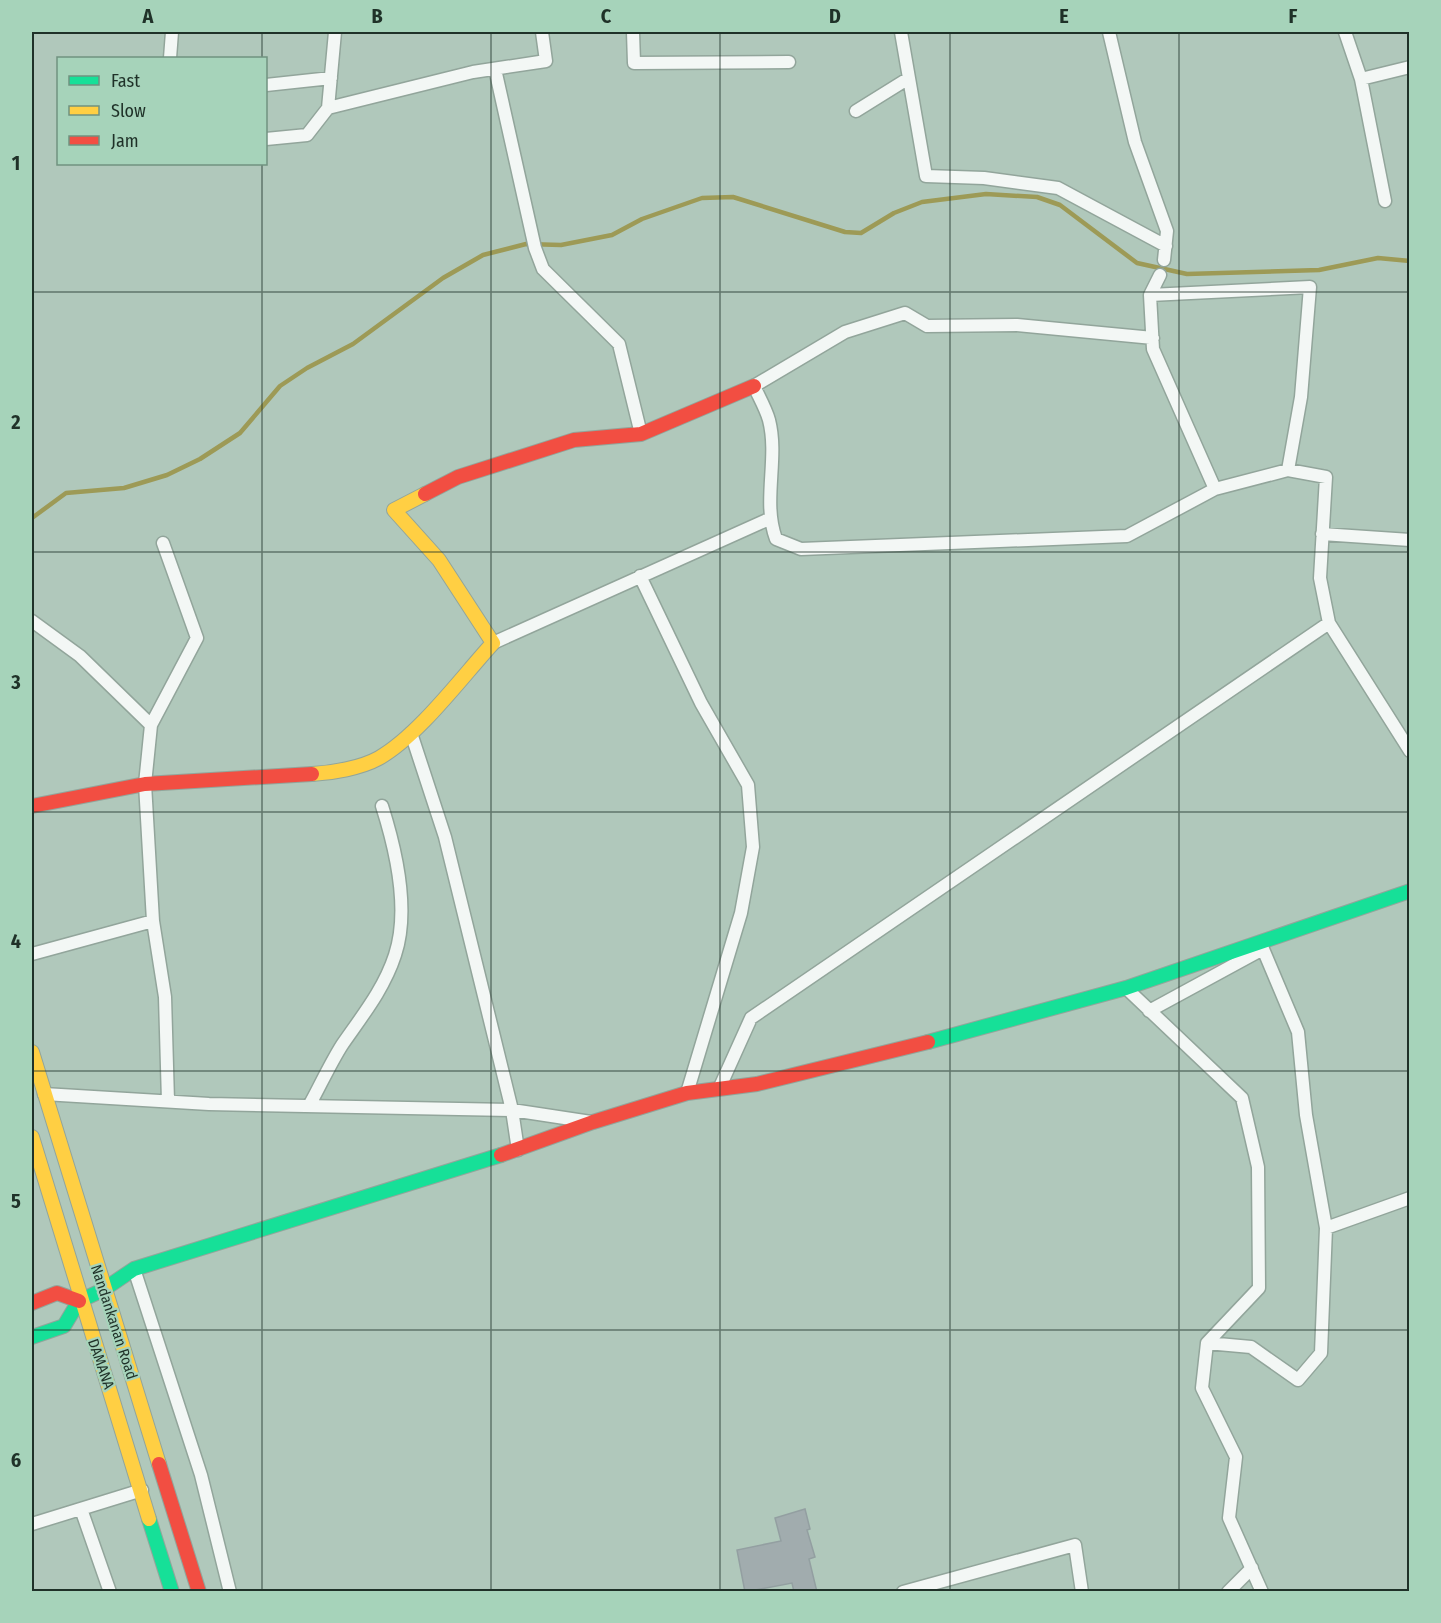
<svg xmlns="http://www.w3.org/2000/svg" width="1441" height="1623" viewBox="0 0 1441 1623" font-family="'Fira Sans Condensed',sans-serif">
<rect width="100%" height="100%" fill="#b0c8bb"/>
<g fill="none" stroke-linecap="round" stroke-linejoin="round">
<path stroke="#9d9a56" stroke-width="4.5" d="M32 518 66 493 124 488 167 475 200 459 240 433 280 386 307 368 353 344 443 278 483 255 526 244 561 245 612 235 642 219 702 198 733 197 845 232 861 233 894 213 922 202 986 194 1037 197 1060 205 1137 263 1187 274 1319 270 1378 258 1410 261"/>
</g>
<path fill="#a1acae" stroke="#939fa1" stroke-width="1.5" d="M805 1509 810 1529 807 1530 815 1557 809 1559 817 1592H794L792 1583 745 1592 737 1550 781 1541 775 1518Z"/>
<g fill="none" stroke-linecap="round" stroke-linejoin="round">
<g stroke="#92a59b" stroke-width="15">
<path id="street" d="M335 32 328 108 473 72 546 61 542 32
M633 32 634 63 789 62
M901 32 926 176 984 178 1058 188 1166 246
M1109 32 1135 142 1167 231 1164 260
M1345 32 1361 79 1385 201
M170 58 172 32
M495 69 535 248 543 269 619 344 641 434
M1361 79 1410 67
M266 85 331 78
M856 111 909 78
M266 139 307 135 328 108
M1160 275 1150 295 1153 349 1215 489 1288 470 1326 477 1320 578 1329 623 1410 751
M1150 295 1310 287 1301 397 1288 470
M1153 338 1017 325 927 326 905 313 845 332 754 386C759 397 766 409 769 420 779 459 762 501 776 539L801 549 1127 536 1215 489
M1322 534 1410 540
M640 576 701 703 748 785 753 847 741 913 687 1093
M32 621 80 656 151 725 145 784 153 921 32 954
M493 643 769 519
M151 725 197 638 163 543
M411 733 445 837 512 1110 518 1150
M153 921 165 997 168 1101
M1126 988 1242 1098 1258 1167 1259 1288 1207 1343 1202 1388 1236 1457 1229 1518 1262 1592
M1149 1011 1263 949 1298 1032 1306 1115 1326 1228 1321 1353 1298 1380 1251 1347 1207 1343
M719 1089 751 1018 1329 623
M44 1094 209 1104 512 1110 591 1122
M309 1106C320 1086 330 1064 342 1045 362 1016 384 989 395 955 410 910 396 850 382 806
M1326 1228 1410 1198
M134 1269 201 1475 230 1592
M81 1509 110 1592
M32 1524 142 1490
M903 1592 1075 1545 1082 1592
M1228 1592 1252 1568"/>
</g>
<g stroke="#92a59b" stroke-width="16">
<path id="fast" d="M928 1042 1126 988 1410 891
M32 1337 64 1326 79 1301 103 1290 134 1269 501 1155
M149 1519 172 1592"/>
</g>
<g stroke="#92a59b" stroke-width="16">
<path id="slow" d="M312 774C332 773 361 768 379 758 419 735 461 678 493 643L439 560 394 510 425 494
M32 1052 159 1464
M32 1137 149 1519"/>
</g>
<g stroke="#92a59b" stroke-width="16">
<path id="jam" d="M425 494 458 477 574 440 641 434 754 386
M32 806 145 784 312 774
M501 1155 593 1122 687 1093 757 1084 928 1042
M32 1303 57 1293 79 1301
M159 1464 199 1592"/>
</g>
<use href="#street" stroke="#f3f7f5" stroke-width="12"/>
<use href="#fast" stroke="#16e098" stroke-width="14"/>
<use href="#slow" stroke="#ffcf43" stroke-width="14"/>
<use href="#jam" stroke="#f24e42" stroke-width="14"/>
</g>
<path fill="none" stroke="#1f3128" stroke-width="1.5" stroke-opacity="0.55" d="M262 32V58M491 32V1592M720 32V1592M950 32V1592M1179 32V1592M262 164V1592M32 292H1410M32 552H1410M32 812H1410M32 1071H1410M32 1330H1410"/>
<g text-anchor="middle" stroke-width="4.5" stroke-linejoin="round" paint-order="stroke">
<g font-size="15" fill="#1f3128" stroke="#a6d3ba">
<text transform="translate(114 1322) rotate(72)" y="5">Nandankanan Road</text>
<text transform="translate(101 1364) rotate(71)" y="5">DAMANA</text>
</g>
</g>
<rect width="1441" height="1623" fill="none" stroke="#a6d3ba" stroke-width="66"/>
<rect x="57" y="57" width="210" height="108" fill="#a6d3ba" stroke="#709280" stroke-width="1.5"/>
<rect x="69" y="76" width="30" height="9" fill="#16e098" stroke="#709280" stroke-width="1.5"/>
<text x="111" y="87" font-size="18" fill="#1f3128">Fast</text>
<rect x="69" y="106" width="30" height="9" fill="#ffcf43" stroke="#709280" stroke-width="1.5"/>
<text x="111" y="117" font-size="18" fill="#1f3128">Slow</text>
<rect x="69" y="136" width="30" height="9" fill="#f24e42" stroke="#709280" stroke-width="1.5"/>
<text x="111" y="147" font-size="18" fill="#1f3128">Jam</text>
<rect x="33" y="33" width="1375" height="1557" fill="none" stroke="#1f3128" stroke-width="2"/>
<g font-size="20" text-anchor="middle" font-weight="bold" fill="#1f3128">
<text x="148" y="23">A</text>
<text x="377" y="23">B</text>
<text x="606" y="23">C</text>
<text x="835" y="23">D</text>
<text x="1064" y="23">E</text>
<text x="1293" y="23">F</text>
<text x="16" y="170">1</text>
<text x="16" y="429">2</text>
<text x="16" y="689">3</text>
<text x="16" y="948">4</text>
<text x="16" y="1208">5</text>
<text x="16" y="1467">6</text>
</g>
</svg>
